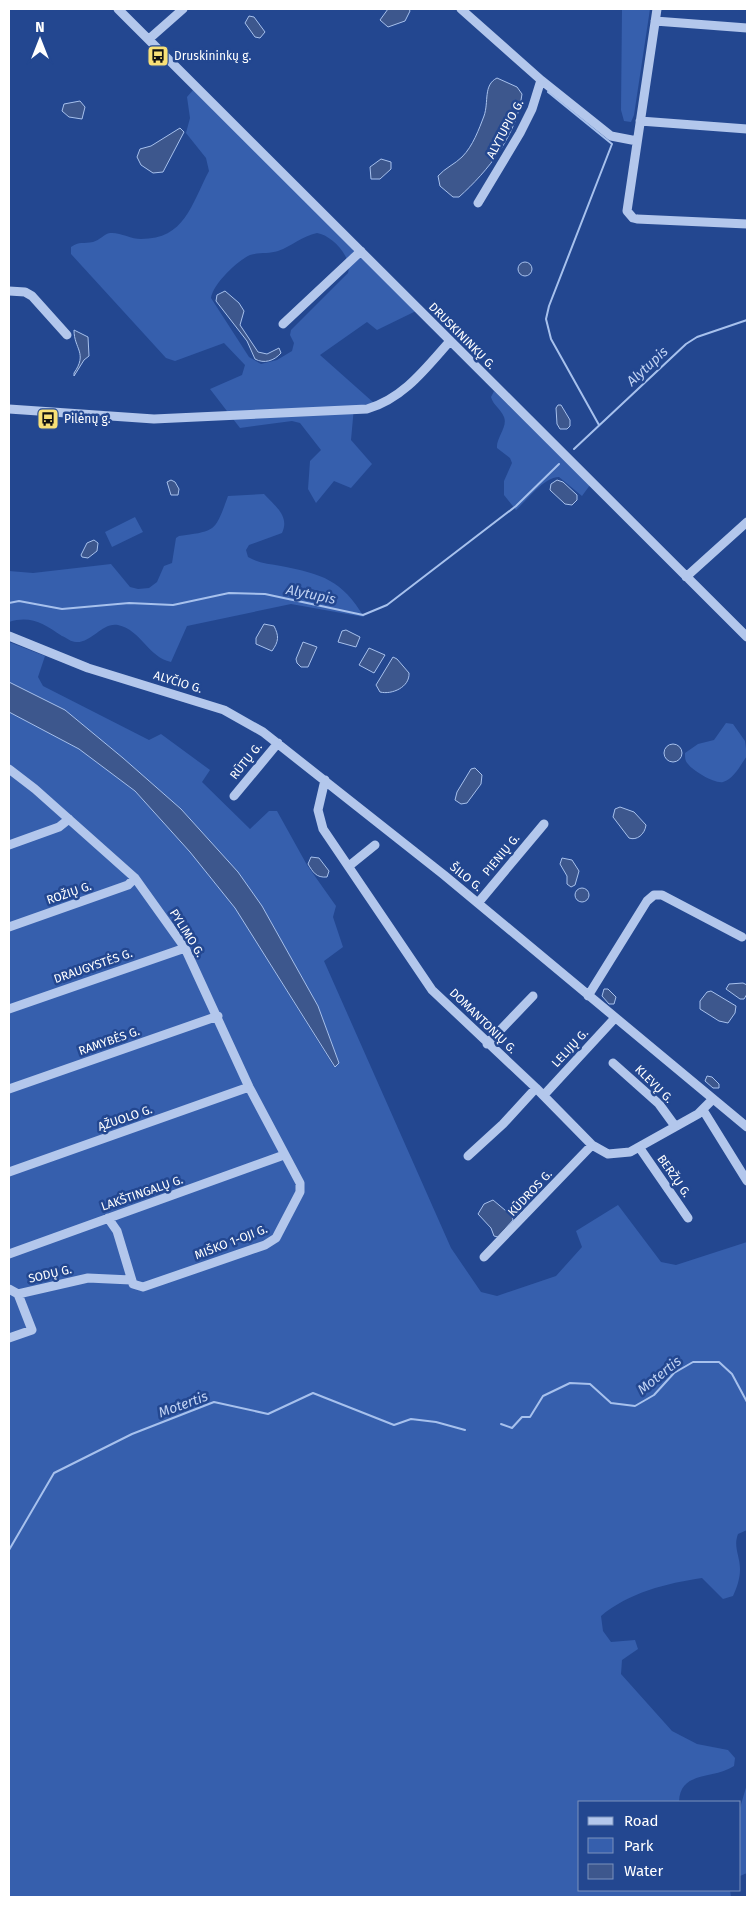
<svg xmlns="http://www.w3.org/2000/svg" width="756" height="1906" viewBox="0 0 756 1906" font-family="'Fira Sans',sans-serif">
<rect width="100%" height="100%" fill="#234790"/>
<path fill="#365fad" fill-rule="evenodd" d="M622 9H650L634 115 631 122 624 121 621 110Z
M193 90 416 311 377 330 367 322 320 355 374 403 354 407 351 440 372 464 351 488 334 481 316 503 308 489 310 461 321 450 300 423 292 421 240 428 210 389 242 375 245 365 224 343 175 361 166 358 71 254V247C79 241 84 244 93 242 100 240 104 234 110 233 120 232 131 239 141 239 185 239 191 205 209 171L206 158 186 133 190 118 187 97ZM317 233C332 235 353 258 348 273L291 330 290 335 294 343 292 351 277 360 261 364 249 357 211 298C213 284 237 261 250 255 259 252 269 254 278 251 292 246 302 236 317 233Z
M494 391 590 485 582 496 559 477C544 477 527 500 516 510L504 495V481L512 463 510 458 497 448C496 438 508 427 504 417 501 409 493 405 491 397Z
M264 494C275 506 290 516 282 533L249 545 246 550 248 557C258 563 269 564 281 566 322 574 342 580 364 617L291 604 187 626 171 662C148 657 141 630 118 625 102 622 92 643 76 642 71 642 67 638 62 636 44 624 31 615 9 622V571L33 573 111 564 130 587 138 589 149 588 157 582 164 566 172 563 176 538 179 536C216 531 215 532 228 496Z
M135 517 143 532 112 547 105 532Z
M9 642 45 656 38 677 43 686 149 740 161 734 210 770 202 782 250 829 269 811H277L307 865 336 906 333 917 343 947 324 961 451 1248 481 1292 497 1296 556 1276 582 1247 576 1231 618 1205 661 1262 676 1265 747 1242V1530L738 1534C733 1547 740 1556 740 1569 740 1579 737 1587 733 1596L723 1599 702 1578C667 1583 628 1593 601 1616L603 1631 611 1642 635 1640 638 1649 622 1660 621 1674 672 1731 697 1744 728 1750 735 1758 734 1766C713 1780 680 1770 679 1802H580V1890H730L731 1897H9V712L79 749 135 791 190 852 235 908 334 1067 339 1063 318 1006 262 906 238 872 181 809 123 758 65 710 9 682Z
M726 723 733 724 745 741 747 756C741 764 734 779 723 782 715 784 693 771 688 764 685 761 685 758 685 753L698 744 714 740Z
M747 1784V1873L740 1876V1808Z"/>
<path fill="#3d578d" stroke="#a7c1ed" d="M388 9H409L410 11 405 21 388 27 380 20Z
M249 16 254 17 265 32 260 38 255 37 245 23Z
M497 78 517 87 522 94C517 135 488 171 459 197H453L440 186 438 176C445 168 455 164 462 157 473 146 479 129 484 116 489 102 483 85 497 78Z
M80 101 85 107 82 119 69 117 62 111 64 104Z
M180 128 184 132 163 172 153 173 141 165 137 157 140 149 151 146Z
M381 159 391 162V169L380 179H371L370 167Z
M518 269a7 7 0 1 1 14 0a7 7 0 1 1-14 0Z
M225 291 239 303 244 311 240 325 258 352 267 354 279 348 281 353C274 361 264 364 255 359L247 341 216 301 217 295Z
M74 330 88 337 89 356 84 360 74 376V373C88 353 74 349 74 330Z
M558 405H561L570 420V426L567 429H560L557 424 556 408Z
M171 480 175 482 179 489 178 495H171L167 482Z
M557 480 563 482 577 495V500L572 505 565 504 550 490 551 484Z
M94 540 98 543 97 551 88 558 82 557 81 555 87 543Z
M264 624 274 626C279 636 279 641 272 651L256 644V638Z
M346 630 360 637 356 647 338 642 342 631Z
M303 642 317 647 308 667H301L297 663 296 659Z
M369 648 385 655 374 673 359 665Z
M393 657 397 659 409 673C410 687 392 695 380 692L376 685Z
M9 682 65 710 123 758 181 809 238 872 262 906 318 1006 339 1063 335 1067 235 908 190 852 135 791 79 749 9 712Z
M664 753a9 9 0 1 1 18 0a9 9 0 1 1-18 0Z
M475 768 482 775 481 784 467 803 461 804 455 800 457 792 471 769Z
M620 807 634 812 646 825C645 834 637 841 629 838L613 817 615 809Z
M311 857 319 858 329 871 327 877C316 878 313 872 308 864Z
M562 858 572 860 579 871 575 885 571 887 567 884V876L560 864Z
M575 895a7 7 0 1 1 14 0a7 7 0 1 1-14 0Z
M743 983 747 985V994L744 999H740L726 989 729 984Z
M604 989H608L616 997 614 1004H609L602 996Z
M711 991 736 1006 735 1013 728 1023 719 1021 700 1009V1001L707 992Z
M707 1076 712 1077 719 1084V1088H713L705 1081Z
M493 1200 512 1216 513 1220 498 1237 494 1236 491 1228 478 1214 484 1204Z"/>
<g fill="none" stroke-linecap="round" stroke-linejoin="round">
<path stroke="#a7c1ed" stroke-width="2" d="M548 92 612 144 549 306 546 319 551 339 599 425
M574 449 686 344 697 337 747 320
M9 603 19 601 62 609 129 603 173 605 229 593 265 594 363 615 387 605 516 506 559 464
M501 1424 512 1428 522 1417H530L543 1396 570 1383 590 1384 611 1403 635 1406 654 1395 674 1373 693 1362H719L732 1374 747 1402
M9 1550 54 1473 132 1434 214 1402 268 1414 313 1393 394 1425 411 1419 436 1422 465 1430"/>
<path stroke="#b3c7ec" stroke-width="9" d="M118 9 747 637
M461 9 541 80 532 109 520 133 478 203
M657 9 627 211 633 218 637 219 747 224
M655 21 747 28
M149 39 183 9
M541 80 611 136 637 141
M640 121 747 129
M9 291 25 292 32 296 67 335
M283 324 361 251
M9 409 154 419 367 409C403 399 426 368 450 341
M686 577 747 522
M9 636 88 668 224 710 263 732 444 875 747 1127
M9 769 35 789 135 878 185 948 249 1087 300 1183V1192L276 1238 265 1245 143 1287 133 1284 117 1231 108 1218
M325 780 318 810 323 829 432 990 536 1088 592 1145 608 1154 630 1152 698 1114 713 1099
M234 796 278 743
M9 845 59 827 69 819
M349 866 375 845
M478 903 544 824
M9 927 128 885 135 878
M588 996 647 901 654 895H662L742 937
M9 1009 185 948
M487 1044 533 996
M613 1063 659 1104 675 1126
M9 1089 218 1016
M544 1095 615 1018
M703 1110 747 1181
M639 1147 688 1218
M468 1156 503 1124 536 1088
M9 1172 249 1087
M9 1254 284 1155
M484 1257 592 1145
M9 1289 18 1294 32 1330 9 1338
M18 1294 88 1278 131 1280"/>
</g>
<defs>
<g id="bus-square" transform="scale(1.125)"><rect x="-9" y="-9" width="18" height="18" rx="4" fill="#f8e076" stroke="#234790"/><path d="M-5-6H5V4H4V6H2V4H-2V6H-4V4H-5ZM-3.5-4V0h7V-4ZM-3.5 1.2v1.5H-2V1.2ZM2 1.2v1.5H3.5V1.2Z" fill="#111"/></g>
</defs>
<g fill-rule="evenodd">
<use href="#bus-square" x="158" y="56"/>
<use href="#bus-square" x="48" y="419"/>
</g>
<g text-anchor="middle" stroke-width="5" stroke-linejoin="round" paint-order="stroke">
<g font-size="12" fill="#fff" stroke="#234790" text-anchor="start">
<text x="174" y="60">Druskininkų g.</text>
<text x="64" y="423">Pilėnų g.</text>
</g>
<g font-size="12" fill="#fff" stroke="#234790">
<text transform="translate(505 129) rotate(-62)" y="4">ALYTUPIO G.</text>
<text transform="translate(462 336) rotate(45)" y="4">DRUSKININKŲ G.</text>
<text transform="translate(178 682) rotate(17)" y="4">ALYČIO G.</text>
<text transform="translate(246 761) rotate(-51)" y="4">RŪTŲ G.</text>
<text transform="translate(501 855) rotate(-50)" y="4">PIENIŲ G.</text>
<text transform="translate(466 877) rotate(39)" y="4">ŠILO G.</text>
<text transform="translate(69 893) rotate(-19)" y="4">ROŽIŲ G.</text>
<text transform="translate(187 933) rotate(58)" y="4">PYLIMO G.</text>
<text transform="translate(93 966) rotate(-19)" y="4">DRAUGYSTĖS G.</text>
<text transform="translate(483 1021) rotate(44)" y="4">DOMANTONIŲ G.</text>
<text transform="translate(109 1041) rotate(-19)" y="4">RAMYBĖS G.</text>
<text transform="translate(570 1048) rotate(-47)" y="4">LELIJŲ G.</text>
<text transform="translate(654 1084) rotate(45)" y="4">KLEVŲ G.</text>
<text transform="translate(125 1118) rotate(-19)" y="4">ĄŽUOLO G.</text>
<text transform="translate(674 1176) rotate(55)" y="4">BERŽŲ G.</text>
<text transform="translate(142 1193) rotate(-19)" y="4">LAKŠTINGALŲ G.</text>
<text transform="translate(530 1193) rotate(-47)" y="4">KŪDROS G.</text>
<text transform="translate(231 1242) rotate(-21)" y="4">MIŠKO 1-OJI G.</text>
<text transform="translate(50 1274) rotate(-13)" y="4">SODŲ G.</text>
</g>
<g font-size="14" font-style="italic" fill="#c0d2f3" stroke="#234790">
<text transform="translate(647 366) rotate(-43)" y="5">Alytupis</text>
<text transform="translate(311 594) rotate(12)" y="5">Alytupis</text>
<text transform="translate(659 1375) rotate(-39)" y="5">Motertis</text>
<text transform="translate(183 1404) rotate(-20)" y="5">Motertis</text>
</g>
</g>
<rect width="756" height="1906" fill="none" stroke="#ffffff" stroke-width="20"/>
<rect x="578" y="1801" width="162" height="90" fill="#234790" stroke="#7b91bc"/>
<rect x="588" y="1817" width="25" height="8" fill="#b3c7ec" stroke="#7b91bc"/>
<text x="624" y="1826" font-size="15" fill="#ffffff">Road</text>
<rect x="588" y="1838" width="25" height="15" fill="#365fad" stroke="#7b91bc"/>
<text x="624" y="1851" font-size="15" fill="#ffffff">Park</text>
<rect x="588" y="1864" width="25" height="15" fill="#3d578d" stroke="#7b91bc"/>
<text x="624" y="1876" font-size="15" fill="#ffffff">Water</text>
<g transform="translate(40 40)" stroke="#234790" stroke-width="4" paint-order="stroke">
<path d="M0-4L9 19L0 12L-9 19Z" fill="#ffffff"/>
<text y="-8" font-size="14" font-weight="bold" text-anchor="middle" fill="#ffffff">N</text>
</g>
</svg>
